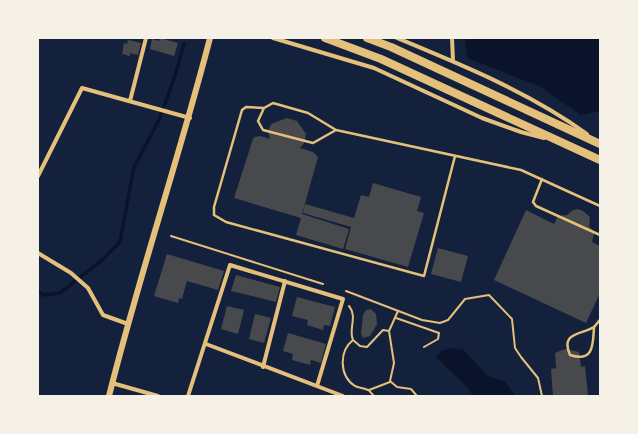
<svg xmlns="http://www.w3.org/2000/svg" width="638" height="434" viewBox="0 0 638 434" font-family="'Varela Round',sans-serif">
<rect width="100%" height="100%" fill="#14213d"/>
<path fill="#0b132b" d="M465 38H600V111L581 115 539 86 467 58Z
M451 348 464 350 488 376 505 382 516 396H473L467 387 436 357 441 351Z"/>
<g fill="none" stroke-linecap="round" stroke-linejoin="round">
<path stroke="#0b132b" stroke-width="3.5" d="M38 292 44 295 60 293 102 260 120 242 134 167 159 120 174 79 184 44"/>
</g>
<path fill="#48494c" d="M160 38 178 43 174 56 150 49 152 39 159 41Z
M128 40 141 43 138 55 130 53V56L122 54 124 43 127 44Z
M287 118 297 121 306 134 304 143 300 148 313 152 318 157 302 214 349 229 343 249 296 235 301 218 234 198 253 139 255 137 260 136 270 139 268 131 271 124Z
M373 183 421 197 417 211 424 213 408 267 345 249 351 227 303 213 305 204 354 218 361 195 369 197Z
M578 209 583 211 590 217 589 226 594 233 592 242 600 246V293L586 323 494 280 526 210 554 224 558 216 567 215 573 210Z
M438 248 468 256 461 282 431 274Z
M167 254 224 271 218 290 187 281 182 299 179 298 178 303 154 296Z
M236 275 280 287 276 302 231 291Z
M297 297 335 307 330 326 324 325 323 330 307 325 308 320 292 316Z
M227 306 244 310 238 334 221 329Z
M371 309 376 314 377 324 370 336 363 338 361 334 363 315 366 310Z
M255 314 271 318 264 343 249 339Z
M288 333 326 344 321 363 311 360 310 365 292 360 293 354 283 351Z
M565 349 579 352 581 367 585 366 588 396H553L551 369 556 368 555 353Z"/>
<g fill="none" stroke-linecap="round" stroke-linejoin="round">
<path stroke="#e5c07b" stroke-width="2" d="M171 236 323 284
M346 291 422 320 440 323 448 320 465 299 489 295 512 319 515 348 521 357 538 378 542 396
M349 306C358 317 348 329 353 340 339 351 339 376 355 386 359 388 364 388 368 390 369 390 372 394 374 396
M398 311 389 331 394 363 390 381 397 387 411 389 417 396
M396 318 439 333 438 339 424 347
M353 340 360 346 367 347 383 330 389 331
M369 390 390 382"/>
<path stroke="#e5c07b" stroke-width="2.5" d="M264 108 246 107 242 110 214 207V215L226 222 424 276 455 156
M336 130 313 143 263 130 258 121 264 108 273 103 308 113 336 130 521 170 600 206
M542 179 533 202 536 206 600 235
M594 327C593 344 594 363 570 355 560 332 581 335 594 327 596 325 598 322 600 320"/>
<path stroke="#e5c07b" stroke-width="4" d="M273 38 374 68 482 118 521 132 544 138
M397 38C462 65 529 92 587 134
M452 38 453 61
M130 101 146 38
M38 176 82 88 190 118
M38 253 71 273 88 288 103 315 128 324
M206 344 343 396
M263 367 285 281
M112 383 158 396
M188 396 230 265 343 299 317 386"/>
<path stroke="#e5c07b" stroke-width="6" d="M109 396C139 276 179 158 210 38"/>
<path stroke="#e5c07b" stroke-width="8" d="M325 38 381 59 600 160
M367 38 391 47 600 144"/>
</g>
<rect width="638" height="434" fill="none" stroke="#f6f1e7" stroke-width="78"/>
</svg>
